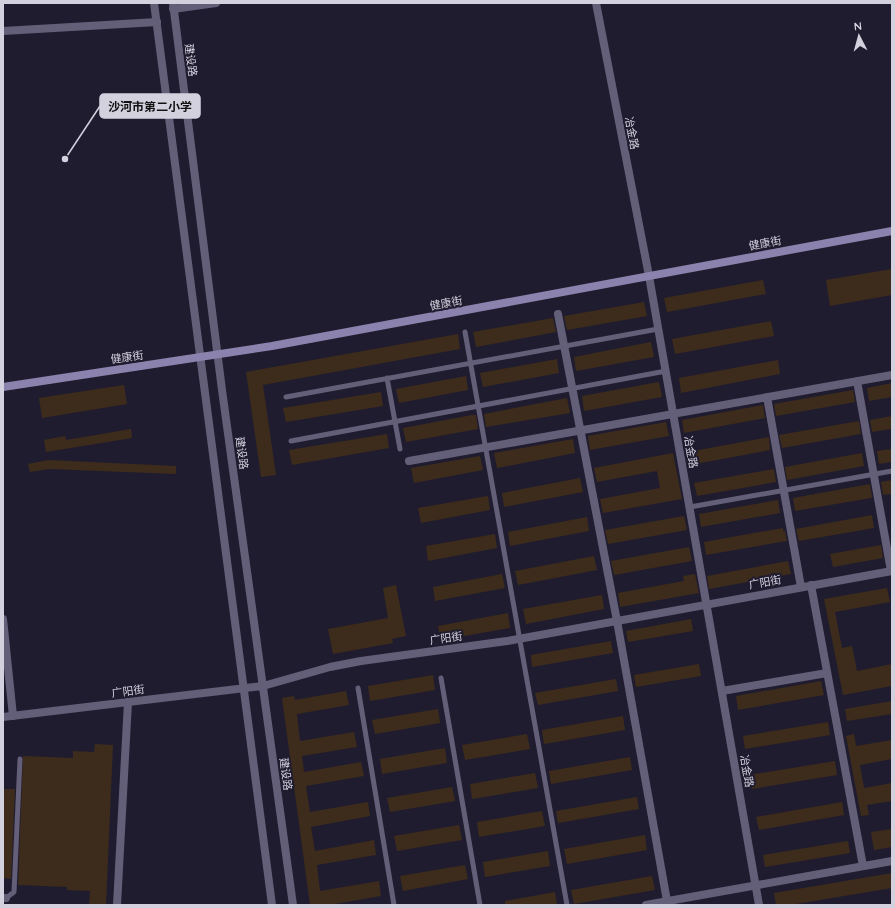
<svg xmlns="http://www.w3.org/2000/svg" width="895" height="908" viewBox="0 0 895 908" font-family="Quicksand,'Noto Sans SC',sans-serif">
<rect width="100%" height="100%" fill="#201c2f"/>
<path fill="#3d2c1c" d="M892 269V295L830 306 826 280Z
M763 280 766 294 667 312 664 298Z
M644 302 647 316 567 330 564 316Z
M553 318 556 332 476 347 473 332Z
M771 321 774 336 675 354 672 339Z
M458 334 460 349 263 385 276 475 261 477 246 372Z
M651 342 654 357 576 371 574 357Z
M557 359 559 373 483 387 480 373Z
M778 360 780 374 681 393 679 378Z
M466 376 468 390 399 403 396 389Z
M659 382 662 397 584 411 582 396Z
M892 383V397L869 401 867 388Z
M124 385 127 404 42 418 39 398Z
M853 390 855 402 776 416 774 404Z
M381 392 383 406 286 422 283 408Z
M567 398 570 413 486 427 484 414Z
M763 405 765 418 684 433 682 420Z
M472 415H476L478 429 406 442 403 428Z
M892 416V429L872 432 870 420Z
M859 421 861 434 782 448 779 435Z
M666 422 669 436 590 450 588 436Z
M131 429 132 438 46 452 44 440 65 436 66 440Z
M387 434 389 448 292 465 289 450Z
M769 437 770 450 690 465 688 452Z
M573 439 575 453 497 468 494 453Z
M892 449V462L879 464 877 451Z
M673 453 682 499 603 513 600 499 660 488 657 471 597 482 594 468Z
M862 453 864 466 787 480 785 467Z
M480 456 483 470 414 483 411 468Z
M48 460 176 466V474L49 469 30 472 28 464Z
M774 469 776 482 697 496 694 483Z
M580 478 583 492 504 507 502 493Z
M892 480V494L883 495 881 482Z
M870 484 872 497 871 498 795 511 793 498Z
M488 496 490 510 421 523 418 508Z
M778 500 780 513 701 527 699 514Z
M872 515 874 528 799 541 796 529Z
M684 516 687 530 608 544 605 530Z
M587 517 589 531 510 546 508 532Z
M783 528V531H785L787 541 706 555 704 542Z
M495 534 497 548 428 561 426 546Z
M881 545 883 558 833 567 830 554Z
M689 547 692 561 614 575 611 561Z
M594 556 597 570 518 585 515 571Z
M788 561 791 574 709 589 707 576Z
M502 574 505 588 435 601 433 587Z
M695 574 699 593 620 607 618 593 684 581 683 576Z
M396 585 406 636 392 639 393 643 333 654 328 629 388 618 383 588Z
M887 588 890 602 835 612 842 648 852 646 857 671 892 664V686L843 695 824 599Z
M602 595 604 609 526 624 523 609Z
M508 613 510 628 441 640 438 626Z
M691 619 693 631 628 642 626 631Z
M611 641 613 653 532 667 531 655Z
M699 664 701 676 636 687 634 675Z
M433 675 435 690 370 701 368 686Z
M616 679 618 691 538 705 535 693Z
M821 681 824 695 738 710 736 696Z
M346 691 349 705 297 714 300 741 354 732 357 747 302 756 304 772 361 762 364 776 306 786 310 812 368 802 370 816 311 827 315 851 374 840 376 855 317 865 320 891 379 881 381 896 329 905H310L282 698 294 696 295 700Z
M892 701V714L847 721 845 709Z
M438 709 440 723 375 734 372 720Z
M623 716 625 730 544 744 542 730Z
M828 722 830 735 745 749 743 736Z
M527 734 530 749 465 760 462 745Z
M854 734 856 746 892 740V759L860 765 864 788 892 783V801L867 805 869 815 861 816 846 736Z
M95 744 113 745 106 905H89L90 891 67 890V887L18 885 23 756 73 758V751L94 752Z
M445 748 447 763 382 774 380 759Z
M630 757 632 770 551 784 549 771Z
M835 761 837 775 752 789 749 775Z
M535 773 538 788 472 799 470 784Z
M452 787 455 801 390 812 387 798Z
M3 789H15L11 879 3 878Z
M637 797 639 809 558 823 556 811Z
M842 802 844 815 759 830 756 817Z
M542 811 545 826 479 837 477 822Z
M459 825 462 840 397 851 394 836Z
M892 829V847L874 850 871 832Z
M645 835 647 850 567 864 564 849Z
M848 841 850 853 765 867 763 855Z
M548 851 550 866 485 877 483 862Z
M465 865 468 879 403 891 400 876Z
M892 873V888L790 905H776L774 893Z
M652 876 655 890 574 904 571 890Z
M555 892 557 905H505V901Z"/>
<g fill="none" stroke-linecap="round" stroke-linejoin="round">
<path stroke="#645f79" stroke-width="5" d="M465 332 567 905
M387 378 400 449
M286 397 658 329
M291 441 666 371
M690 507 892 471
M441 678 480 905
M358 688 394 905
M6 898 14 892 20 759"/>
<path stroke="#645f79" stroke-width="8" d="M173 9 216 3
M3 31 157 22
M558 314 617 621 667 901
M857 381 891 571
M767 397 801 587
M409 461 892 375
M811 585 863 866
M3 619 13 716
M263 686 330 667 361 661 507 641 892 571
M722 691 827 673
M3 898H6
M117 905 128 702
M646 905 892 861"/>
<path stroke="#645f79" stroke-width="8" d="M154 3 272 905
M173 3 222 390 293 905
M596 3 649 276 759 905
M3 717 263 686"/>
<path stroke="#8b83ad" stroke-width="8" d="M3 387 272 346 892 231"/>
</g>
<g text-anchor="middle" stroke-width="4" stroke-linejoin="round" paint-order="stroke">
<g font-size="11" fill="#d4d1df" stroke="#201c2f">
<text transform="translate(191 60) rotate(83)" y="4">建设路</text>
<text transform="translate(632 133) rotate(79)" y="4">冶金路</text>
<text transform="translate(765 243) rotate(-11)" y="4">健康街</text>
<text transform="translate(446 303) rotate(-11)" y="4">健康街</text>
<text transform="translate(127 357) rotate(-8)" y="4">健康街</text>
<text transform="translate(691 452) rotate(80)" y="4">冶金路</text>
<text transform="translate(242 453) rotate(82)" y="4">建设路</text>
<text transform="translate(765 582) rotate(-10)" y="4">广阳街</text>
<text transform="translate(446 638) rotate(-8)" y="4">广阳街</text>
<text transform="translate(128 691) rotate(-7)" y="4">广阳街</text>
<text transform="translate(747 771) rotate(80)" y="4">冶金路</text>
<text transform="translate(286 774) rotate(82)" y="4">建设路</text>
</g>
</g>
<path fill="none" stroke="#d4d1df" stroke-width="1.5" d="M65 159L100 106"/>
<circle fill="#d4d1df" stroke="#201c2f" stroke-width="1.5" cx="65" cy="159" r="4"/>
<rect fill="#d4d1df" stroke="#d4d1df" stroke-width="1.5" x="100" y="94" width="100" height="24" rx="4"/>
<g font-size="12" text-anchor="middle" font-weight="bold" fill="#111">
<text x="150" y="111">沙河市第二小学</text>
</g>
<rect width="895" height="908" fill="none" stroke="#d4d1df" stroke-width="8"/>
<g transform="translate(859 36) rotate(354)" stroke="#201c2f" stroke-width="3" paint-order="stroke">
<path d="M0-3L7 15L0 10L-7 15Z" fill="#d4d1df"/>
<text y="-6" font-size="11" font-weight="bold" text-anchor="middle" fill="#d4d1df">N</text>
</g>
</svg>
